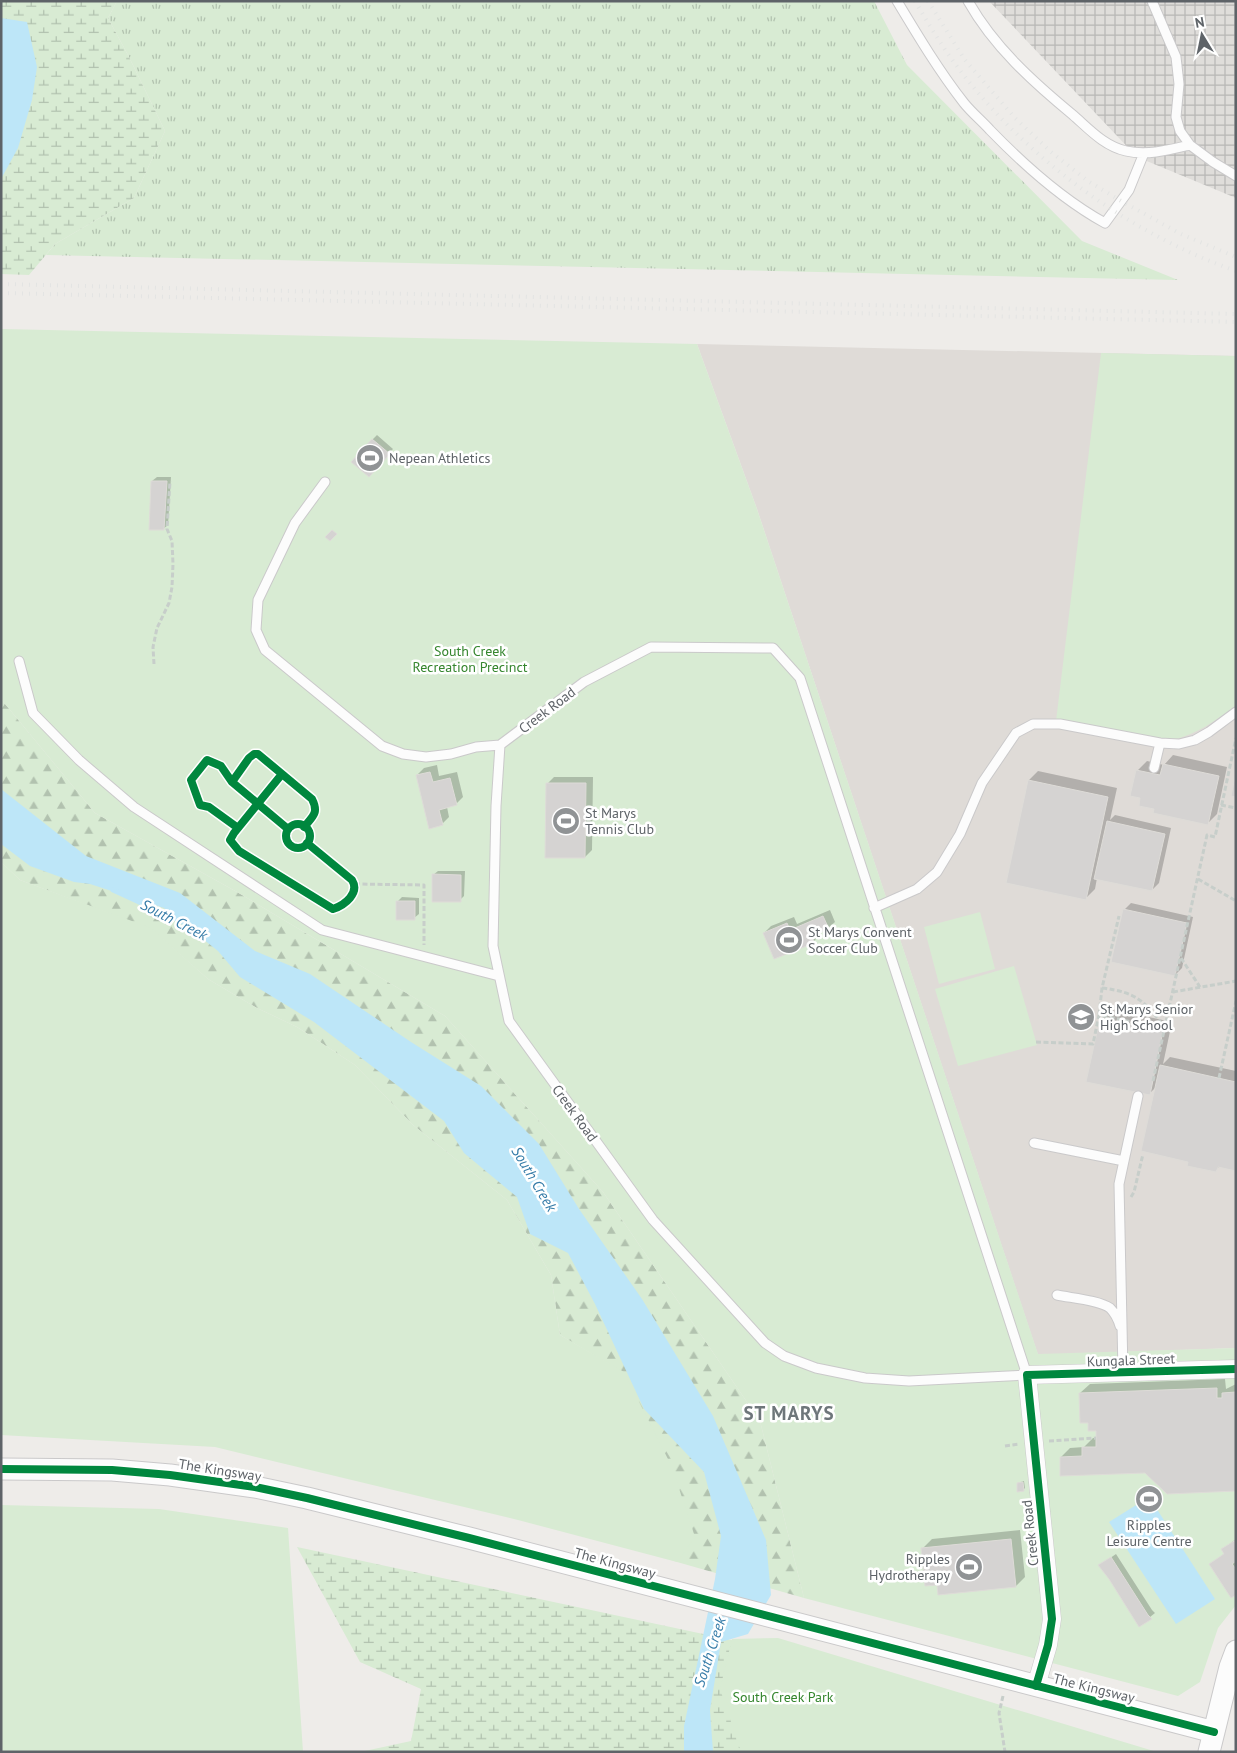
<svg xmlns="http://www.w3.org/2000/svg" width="1237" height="1753" viewBox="0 0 1237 1753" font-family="'PT Sans',sans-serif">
<defs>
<pattern id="industrial-grid" width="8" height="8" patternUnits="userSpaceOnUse" patternTransform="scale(1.25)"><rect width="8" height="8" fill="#dfddda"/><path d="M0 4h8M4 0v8" fill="none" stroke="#b8b7b5"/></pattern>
<pattern id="grass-tufts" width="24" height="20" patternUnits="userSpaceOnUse" patternTransform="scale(1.25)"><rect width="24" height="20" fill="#d8ebd3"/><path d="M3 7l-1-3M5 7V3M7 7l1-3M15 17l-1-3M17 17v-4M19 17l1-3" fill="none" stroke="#b2c2af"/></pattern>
<pattern id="forest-firs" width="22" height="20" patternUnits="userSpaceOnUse" patternTransform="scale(1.25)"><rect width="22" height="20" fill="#d8ebd3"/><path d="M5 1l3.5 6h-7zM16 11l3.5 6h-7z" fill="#b2c2af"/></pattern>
<pattern id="wetland-marsh" width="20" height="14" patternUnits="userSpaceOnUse" patternTransform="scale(1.25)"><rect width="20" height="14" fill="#d8ebd3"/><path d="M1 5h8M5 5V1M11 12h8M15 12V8" fill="none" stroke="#b2c2af"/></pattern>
</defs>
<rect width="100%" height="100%" fill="#eeece9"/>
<path fill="url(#industrial-grid)" d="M989 1H1236V198L1137 157Z"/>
<path fill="#dfdbd7" d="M697 344 1236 356V1348L1038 1355 757 509Z"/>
<path fill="url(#grass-tufts)" d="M117 1H874L907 65 1082 241 1178 280 46 255 55 244 134 198 165 131 129 57 108 18Z"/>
<path fill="url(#forest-firs)" d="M1 699 95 813 237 892 445 1016 603 1192 760 1421 804 1598 677 1562 559 1518 512 1327 624 1373 560 1335 551 1275 507 1200 413 1125 355 1065 297 1027 257 1008 208 979 151 929 20 880 1 862Z"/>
<path fill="url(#wetland-marsh)" d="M1 1H117L108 18 129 57 165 131 134 198 55 244 29 275 1 274Z
M297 1547 778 1650 784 1752H360L411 1741 421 1689 360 1662Z"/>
<path fill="#d8ebd3" d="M1 329 697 344 757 509 1038 1354 1236 1348V1605L1218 1628 1200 1682 1178 1696 804 1598 760 1421 603 1192 445 1016 237 892 95 813 1 699Z
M1101 353 1236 356V706C1214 721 1198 734 1172 740L1056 721Z
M1 862 20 880 151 928 208 979 257 1008 297 1027 355 1065 413 1125 507 1200 551 1275 560 1335 624 1372 672 1467 695 1537 677 1562 518 1520 215 1447 1 1435Z
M980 912 995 969 939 984 924 927Z
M1014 966 1037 1045 958 1066 935 989Z
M1 1505 159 1509 288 1528 303 1752H1Z
M778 1638 1157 1752H741L720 1689 732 1639Z"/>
<path fill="#bde6f8" d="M1 18 27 22 37 67 32 100 18 148 1 179Z
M1 789 86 856 180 893 255 951 310 974 411 1042 481 1086 539 1144 579 1209 642 1299 713 1416 766 1540 771 1595 748 1634 721 1642 710 1710 713 1752H684V1726L715 1579 721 1536 704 1472 644 1409 595 1304 568 1253 530 1234 517 1197 464 1153 444 1121 314 1022 240 977 218 951 164 908 90 884 74 882 30 866 1 844Z
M1149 1497 1215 1599 1176 1624 1109 1522Z"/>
<path fill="#0003" d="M377 435 393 449 373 471 372 440Z
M157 477H171L168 525 163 529 152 481Z
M1173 755 1227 767 1217 814 1208 823 1155 808 1137 771 1147 761 1164 765Z
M437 765 439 776 457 772 463 797 456 804 447 807 449 817 442 824 417 775 424 768Z
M1038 771 1117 788 1110 820 1115 815 1171 828 1159 883 1152 890 1097 878 1095 889 1086 898 1029 780Z
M554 777H593L592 850 585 857 547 784Z
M438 871H465L464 896 460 900 433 875Z
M402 897 419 898V914L414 918 397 902Z
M1131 903 1193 917 1182 968 1175 975 1124 910Z
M830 910 835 922 828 928 819 932 820 935 813 942 764 933 771 926 794 917 797 924Z
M1111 1009 1172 1022 1163 1064 1170 1057 1236 1071V1170L1220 1166 1216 1170 1190 1161 1156 1087 1149 1094 1088 1081 1101 1018Z
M1225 1379 1226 1389 1236 1384V1490L1061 1457 1070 1448 1084 1447 1093 1438H1097V1429L1089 1421 1080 1393 1090 1384Z
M1024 1481 1025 1488 1023 1490 1018 1483Z
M1020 1530 1025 1577 1016 1586 938 1584 923 1548 932 1539Z
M1236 1539V1593L1210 1565 1225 1553 1223 1549Z
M1116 1554 1152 1610 1155 1613 1140 1625 1100 1565Z"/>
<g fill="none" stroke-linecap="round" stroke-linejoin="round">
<path stroke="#bde6f8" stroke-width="5" d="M113 890 187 924"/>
</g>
<path fill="#d5d3d2" stroke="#dedcd8" d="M372 439 390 454 369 477 351 462Z
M151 481H167L164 530H149Z
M332 530 337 534 330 541 325 537Z
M1163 764 1219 776 1208 825 1153 813 1154 809 1139 806 1140 798 1130 796 1136 770 1160 775Z
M430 772 433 782 450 778 457 805 439 810 443 825 429 829 416 775Z
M1236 773V797L1231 796Z
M1028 780 1108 797 1086 900 1006 883Z
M546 783H586L585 858H545Z
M1107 821 1165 834 1152 891 1094 879Z
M432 874 461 875V902H432Z
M396 901H415V920H396Z
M1123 909 1187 923 1175 976 1111 962Z
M823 916 829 929 812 936 814 943 774 959 763 933 787 923 790 930Z
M1100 1018 1163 1031 1150 1095 1086 1082Z
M1160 1065 1236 1082V1171L1218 1167 1216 1172 1187 1166 1188 1162 1141 1151Z
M1217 1388V1398H1222V1393L1236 1392V1491L1167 1494 1145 1473 1060 1476V1457L1082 1456V1447H1096V1431H1088V1423H1080L1079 1393Z
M1023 1482 1024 1491 1017 1492V1483Z
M1011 1539 1016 1587 938 1595 937 1585 925 1586 921 1548Z
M1236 1540V1561L1232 1564 1236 1569V1595L1231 1598 1209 1564 1224 1554 1221 1549Z
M1111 1557 1148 1615 1152 1619 1139 1627 1109 1579 1098 1565Z"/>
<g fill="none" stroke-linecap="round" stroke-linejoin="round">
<g stroke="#cac9ca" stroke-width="11">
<path id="service" d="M897 1C918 36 939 71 964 103 972 113 982 121 990 130 1024 165 1063 200 1105 223L1129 190 1144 153
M968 1C994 47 1033 82 1073 115 1089 129 1104 146 1126 151 1147 156 1169 150 1190 145
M1152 1 1176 57 1179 84 1176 117 1180 131 1190 145 1213 162 1236 176
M325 482 295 523 258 600 256 630 265 650 382 746 403 754 426 757 451 754 476 747 500 745
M651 647 773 648 800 678 1027 1375 909 1381 865 1378 816 1368 784 1356 765 1343 653 1220 509 1021 493 946 496 806 500 745 584 682Z
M19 661 33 713 79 760 134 807 322 930 499 976
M1154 768 1160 743
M874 908 917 889 937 872 960 834 982 783 1016 733 1033 724H1060L1160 743 1179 744 1195 740 1209 732 1236 712
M1034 1143 1124 1161
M1057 1295C1071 1298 1099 1300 1110 1308 1115 1313 1118 1319 1120 1326
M1123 1372 1119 1184 1138 1096"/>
</g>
<g stroke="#cac9ca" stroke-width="19">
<path id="minor" d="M1036 1686 1048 1645 1052 1619 1027 1375 1236 1369"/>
</g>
<g stroke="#cac9ca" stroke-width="23">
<path id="tertiary" d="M1 1469 112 1470 170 1475 255 1487 307 1498 469 1538 1214 1732
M1209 1752 1230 1667 1236 1651"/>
</g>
<path stroke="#c7ceca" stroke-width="3" stroke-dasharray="5 2.5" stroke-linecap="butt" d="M154 664 153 647 157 628 169 603 172 587 173 564 172 541 167 529 170 481
M1221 805 1236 808
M1198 879 1236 901
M355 884 424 885V945
M1181 958 1200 987
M1102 988C1136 992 1145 1001 1165 1028
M1173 992 1236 981
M1099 1015 1102 988 1119 916
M1036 1042 1093 1044 1099 1015 1165 1029
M1219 1078 1236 1001
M1153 1081 1207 835 1215 837 1236 738
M1131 1197 1134 1192 1143 1154
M1049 1441 1096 1438
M1005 1446 1019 1444
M1003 1696 999 1713 1005 1752"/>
<use href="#service" stroke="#fcfcfc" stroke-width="9"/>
<use href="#minor" stroke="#fcfcfc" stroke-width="18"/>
<use href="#tertiary" stroke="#fcfcfc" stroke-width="21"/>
<path stroke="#e3e4e3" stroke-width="4" stroke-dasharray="1 6" stroke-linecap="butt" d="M915 1C928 23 941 45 956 65 1024 157 1128 233 1236 271
M928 1 965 60 1015 118 1051 152 1088 181 1121 201 1181 234 1236 257
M1 284 1236 314
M1 293 1236 322"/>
<g stroke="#fff" stroke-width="11">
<path id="cycleway" d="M282 774 234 833 230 840 239 851 333 909C345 905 360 893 352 880L307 843
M232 782 249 758 254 754H258L312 799C319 813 313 816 304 827
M286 836a12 12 0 1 1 24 0a12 12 0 1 1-24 0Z
M238 828 209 807 200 805 191 780 207 760 221 766 232 782 288 829
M1 1469 112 1470 170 1475 255 1487 307 1498 469 1538 1214 1732
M1036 1686 1048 1645 1052 1619 1027 1375 1236 1369"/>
</g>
<use href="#cycleway" stroke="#00873e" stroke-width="8"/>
</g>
<defs>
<g id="stadium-disc" transform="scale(1.4375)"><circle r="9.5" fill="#909395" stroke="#fff"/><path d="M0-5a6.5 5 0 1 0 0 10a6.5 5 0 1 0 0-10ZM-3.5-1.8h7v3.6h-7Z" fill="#fff"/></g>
<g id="school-disc" transform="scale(1.4375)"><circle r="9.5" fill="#909395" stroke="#fff"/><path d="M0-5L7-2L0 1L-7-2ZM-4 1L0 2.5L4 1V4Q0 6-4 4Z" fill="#fff"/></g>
</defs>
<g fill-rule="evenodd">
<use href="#stadium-disc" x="370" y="458"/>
<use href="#stadium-disc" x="566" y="821"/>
<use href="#stadium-disc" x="789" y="940"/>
<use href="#school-disc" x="1081" y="1017"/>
<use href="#stadium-disc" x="1149" y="1499"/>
<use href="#stadium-disc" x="969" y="1567"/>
</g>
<g text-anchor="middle" stroke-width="5" stroke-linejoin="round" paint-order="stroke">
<g font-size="14" fill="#5e6368" stroke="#fff" text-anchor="start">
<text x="389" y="463">Nepean Athletics</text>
<text x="585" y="818">St Marys<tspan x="585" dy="16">Tennis Club</tspan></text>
<text x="808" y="937">St Marys Convent<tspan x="808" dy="16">Soccer Club</tspan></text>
<text x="1100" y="1014">St Marys Senior<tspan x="1100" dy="16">High School</tspan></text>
<text x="1149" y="1530" text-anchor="middle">Ripples<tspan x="1149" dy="16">Leisure Centre</tspan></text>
<text x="950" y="1564" text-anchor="end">Ripples<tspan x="950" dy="16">Hydrotherapy</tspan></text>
</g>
<g font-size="14" fill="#35862e" stroke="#fff">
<text x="470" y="656">South Creek<tspan x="470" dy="16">Recreation Precinct</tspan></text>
<text x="783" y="1702">South Creek Park</text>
</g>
<g font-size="14" fill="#5e6368" stroke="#fff">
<text transform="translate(547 710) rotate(-37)" y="5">Creek Road</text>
<text transform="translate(575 1113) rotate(54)" y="5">Creek Road</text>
<text transform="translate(1131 1360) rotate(-2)" y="5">Kungala Street</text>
<text transform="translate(220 1470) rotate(9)" y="5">The Kingsway</text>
<text transform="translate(1030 1533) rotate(-96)" y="5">Creek Road</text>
<text transform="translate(615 1563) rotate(15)" y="5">The Kingsway</text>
<text transform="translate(1094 1688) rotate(14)" y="5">The Kingsway</text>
</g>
<g font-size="15" font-style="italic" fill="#367ca8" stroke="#fff">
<text transform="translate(174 920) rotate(27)" y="5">South Creek</text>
<text transform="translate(534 1179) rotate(59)" y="5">South Creek</text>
<text transform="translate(710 1652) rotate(-72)" y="5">South Creek</text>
</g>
<g font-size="19" font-weight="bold" letter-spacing="1" fill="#6e767a" stroke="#fff">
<text x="789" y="1420">ST MARYS</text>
</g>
</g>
<rect width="1237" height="1753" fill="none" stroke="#5e6368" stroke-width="5"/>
<g transform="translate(1202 35) rotate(350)" stroke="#ffffff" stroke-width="4" paint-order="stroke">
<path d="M0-4L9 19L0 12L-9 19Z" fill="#5e6368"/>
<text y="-8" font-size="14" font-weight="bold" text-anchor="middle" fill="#5e6368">N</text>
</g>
</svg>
